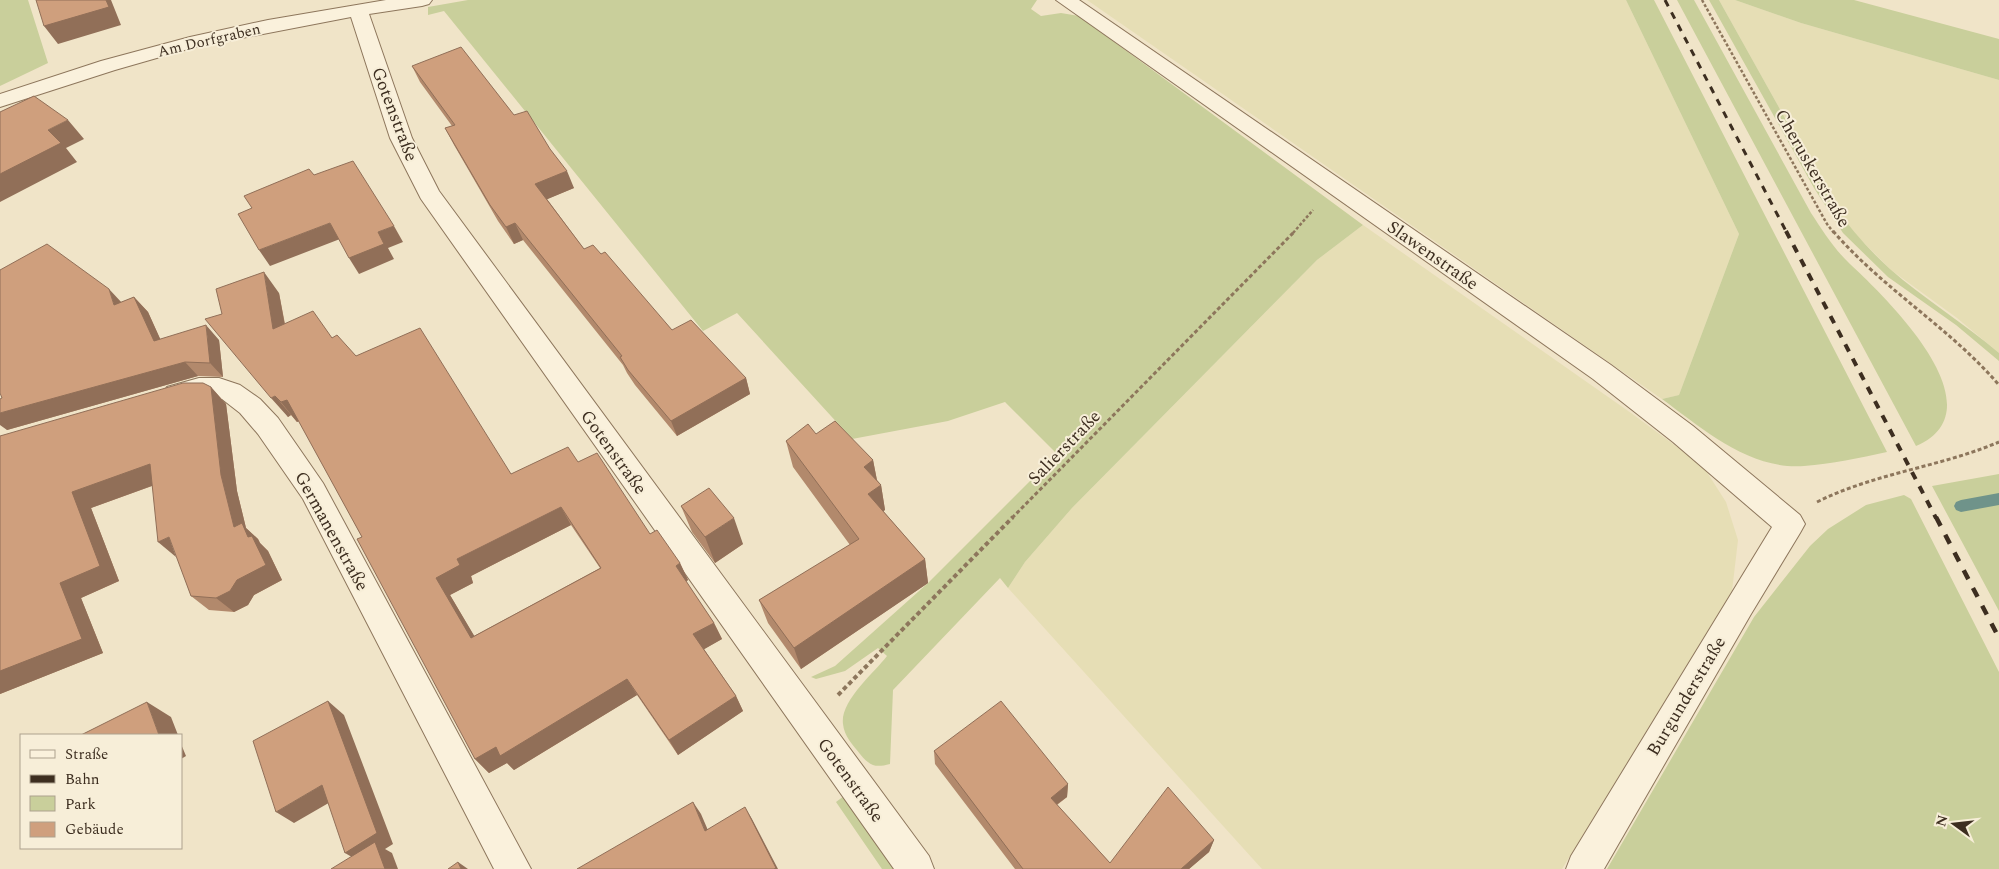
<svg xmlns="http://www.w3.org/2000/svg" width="1999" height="869" viewBox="0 0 1999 869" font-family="Spectral,serif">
<rect width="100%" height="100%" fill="#f0e4c8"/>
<path fill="#e6deb5" d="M1087 0H1626L1739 234 1679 395 1662 399Z
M1719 0H1735L1801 23 1999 80V353L1957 318 1891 270 1852 231 1834 206Z
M1363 225 1631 413 1703 466 1726 502 1738 540 1732 591 1562 869H1262L1008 588 1025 562 1072 508 1317 260Z"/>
<path fill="#c9cf9b" d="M0 0H28L48 63 0 86Z
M468 0H1037L1031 9 1041 16 1061 13 1079 16 1363 225 1317 260 1072 508 1025 562 1008 588 1000 578 893 690 890 764C875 768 870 766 860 754 853 745 844 736 843 724 840 701 874 673 887 656L878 648 845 671 816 679 811 677 835 666 928 583 1057 454 1005 402 948 421 852 439 737 313 703 331 444 11 428 15V7Z
M1626 0H1654L1887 452C1859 458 1832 464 1804 466 1749 470 1703 429 1662 399L1679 395 1739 234Z
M1677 0H1694L1811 213C1823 231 1834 249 1850 264 1894 305 1999 410 1916 446Z
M1709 0H1719L1834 206C1851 229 1869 250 1890 269 1924 299 1964 323 1999 353V361L1956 325 1888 277 1843 233 1814 188Z
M1735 0H1854L1999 39V80L1801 23Z
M1999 474V611L1932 486Z
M1904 495 1911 499 1999 672V869H1607L1754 617 1810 546 1828 529 1866 505Z
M844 796 895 869H882L836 802Z"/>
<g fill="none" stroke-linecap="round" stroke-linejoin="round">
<path fill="#6f938a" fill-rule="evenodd" d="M1999 493V505L1961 512 1956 510 1954 506 1956 502 1961 500Z"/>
<g stroke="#8d765c" stroke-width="2">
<path id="minor" d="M386 0H432L429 4 422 6 369 14 412 138 439 191 929 856 934 869H894L421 199 390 138 351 17 195 47 115 70 0 107V94L101 61 190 37 268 20Z
M1056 0H1079L1611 365 1693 426 1800 515 1805 524 1800 533 1751 614 1604 869H1566L1571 856 1772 527 1673 442 1593 379Z
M199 378H219L240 385 260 399 278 418 323 483 531 869H494L303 499 258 434 240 413 222 399 199 398 176 404 167 401 163 394 167 387Z"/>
</g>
<path stroke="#8d765c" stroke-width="2.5" stroke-dasharray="3 2" stroke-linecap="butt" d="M1702 0 1827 224 1834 233
M1293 233 1313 210"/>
<path stroke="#8d765c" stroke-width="3" stroke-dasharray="4 2.5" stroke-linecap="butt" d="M1833 231C1883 289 1949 327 1999 385
M1817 502C1875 473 1940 467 1999 442
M1012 518 1295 231"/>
<path stroke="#8d765c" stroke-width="4" stroke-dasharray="4.5 3" stroke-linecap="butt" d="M838 695 1013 517"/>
<use href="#minor" fill="#faf1dc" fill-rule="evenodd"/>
<path stroke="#3d2e20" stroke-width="3" stroke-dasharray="7 7" stroke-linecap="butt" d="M1665 0 1787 233"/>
<path stroke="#3d2e20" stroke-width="4" stroke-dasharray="8 8" stroke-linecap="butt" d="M1786 231 1936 518"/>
<path stroke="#3d2e20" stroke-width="4.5" stroke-dasharray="10 10" stroke-linecap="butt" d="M1936 517 1999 638"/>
</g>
<path fill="#b2896c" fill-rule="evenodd" d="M412 66 514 115 574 188 547 199 584 249 601 254 672 330 746 378 750 394 677 436 635 385 627 373 623 365 523 240 514 244 498 221 454 145 445 128 452 126 420 82Z
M279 293 285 324 333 338 511 474 578 462 650 534 680 563 688 580 686 582 714 623 722 639 704 649 736 696 743 711 678 755 637 695 514 770 507 763 489 773 475 759 362 537 299 421 297 422 291 415 288 417 222 314ZM571 525 600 568 474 636 450 595 473 583 471 576Z
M134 297 148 312 160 339 219 340 223 377 198 376 7 430 2 398 122 302Z
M211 387 226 404 237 491 246 528 258 539 260 543 268 551 282 580 254 595 248 605 234 612 209 610 191 596 152 486 91 508 119 581 81 598 103 653 0 694V436Z
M816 434 873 460 877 480 881 485 885 510 883 511 925 559 928 583 801 669 768 623 759 600 850 545 793 467 786 441Z
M681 506 743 544 715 563 692 532Z
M934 751 1068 784 1067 797 1057 805 1110 863 1214 840 1209 852 1189 869H1015L935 764Z"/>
<path fill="#916f58" d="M106 0H111L121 25 58 44 44 26Z
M68 120 84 139 66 148 77 162 0 202V174L48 130Z
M567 171 574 188 543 201 535 184Z
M330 223 340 239 270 266 259 250Z
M515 223 523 240 514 244 506 227Z
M394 226 403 242 388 248 394 259 359 274 349 258 378 232Z
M264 272 279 293 289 348 273 329Z
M109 289 123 304 114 305Z
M134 297 148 312 168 356 154 341Z
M206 325 219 340 223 377 210 363Z
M185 362 198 376 7 430 0 425V413Z
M746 378 750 394 677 436 671 421Z
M211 387 226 404 237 491 246 528 258 539 260 543 268 551 282 580 254 595 248 605 234 612 216 598 234 527 221 475Z
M275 396 291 415 288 417 271 398Z
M287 400 303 419 297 422 281 402Z
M873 460 878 486 864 467Z
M150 464 168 480 91 508 119 581 81 598 103 653 0 694V671L72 492Z
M881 485 885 510 873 519 868 494Z
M561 507 571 525 471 576 473 583 450 595 485 654 471 638 436 578 457 559Z
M734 518 743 544 715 563 705 537Z
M169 537 176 557 158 542Z
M925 559 928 583 801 669 794 648Z
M680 563 688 580 684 583 676 566Z
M714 623 722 639 701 651 693 634Z
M627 679 637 695 514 770 507 763 489 773 475 759 496 747Z
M736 696 743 711 678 755 669 740Z
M328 701 344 715 393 844 385 849 392 853 398 869H385L362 863 345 853Z
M147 702 171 717 178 735H159Z
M181 744 186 756 181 759Z
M1068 784 1067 797 1049 810 1051 798Z
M322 785 339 797 294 823 276 812Z
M693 802 701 814 713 842 705 831Z
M745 807 752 819 778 869H774Z
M1214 840 1209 852 1189 869H1181Z
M458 862 468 869H461Z"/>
<path fill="#cf9f7d" stroke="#916f58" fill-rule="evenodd" d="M36 0H106L109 7 44 26Z
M461 47 514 115 527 111 550 149 567 171 535 184 584 249 593 245 601 254 605 252 672 330 691 320 746 378 671 421 628 370 620 357 622 356 515 223 506 227 490 205 445 128 455 125 412 66Z
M34 96 68 120 48 130 61 143 0 174V112Z
M353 161 394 226 378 232 384 244 349 258 330 223 259 250 238 214 252 208 244 196 309 169 314 175Z
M47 244 109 289 114 305 134 297 154 341 206 325 210 363 185 362 0 413V399L2 398 0 393V270Z
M264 272 273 329 313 311 332 338 337 335 356 356 420 328 511 474 568 447 578 462 597 453 650 534 657 530 680 563 676 566 714 623 693 634 736 696 669 740 627 679 500 756 496 747 475 759 357 539 362 537 287 400 281 402 275 396 271 398 205 319 222 314 216 289ZM561 507 601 568 471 638 436 578 460 565 457 559Z
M183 383H203L211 387 221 475 234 527 242 523 248 537 252 536 266 565 237 580 230 591 216 598 191 596 169 537 158 542 150 464 72 492 100 566 60 583 82 639 0 671V436Z
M835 421 873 460 864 467 881 485 868 494 925 559 794 648 759 600 859 539 786 441 808 424 816 434Z
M709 488 734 518 705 537 681 506Z
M328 701 377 833 345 853 322 785 276 812 253 741Z
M1001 701 1068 784 1051 798 1110 863 1168 787 1214 840 1181 869H1023L934 751Z
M147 702 159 735H81Z
M693 802 705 831 745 807 776 868 774 869H577Z
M375 842 385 869H331Z
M458 862 461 869H448Z"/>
<g text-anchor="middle" stroke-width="4" stroke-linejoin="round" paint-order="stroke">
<g font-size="15" fill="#3d2e20" stroke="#f7eed8">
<text transform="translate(209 40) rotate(-13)" y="5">Am Dorfgraben</text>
</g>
<g font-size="18" fill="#3d2e20" stroke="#f7eed8">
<text transform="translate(395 114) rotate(69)" y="6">Gotenstraße</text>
<text transform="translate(1813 168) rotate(60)" y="6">Cheruskerstraße</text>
<text transform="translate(1433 255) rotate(35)" y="6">Slawenstraße</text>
<text transform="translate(1064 447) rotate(-46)" y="6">Salierstraße</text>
<text transform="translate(614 452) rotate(54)" y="6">Gotenstraße</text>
<text transform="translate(332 531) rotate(61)" y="6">Germanenstraße</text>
<text transform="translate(1686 696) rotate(-59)" y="6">Burgunderstraße</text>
<text transform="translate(851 780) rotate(54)" y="6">Gotenstraße</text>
</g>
</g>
<rect x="20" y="734" width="162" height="115" fill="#f7eed8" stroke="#ada18e"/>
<rect x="30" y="750" width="25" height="8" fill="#faf1dc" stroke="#ada18e"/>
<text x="65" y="759" font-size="15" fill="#3d2e20">Straße</text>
<rect x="30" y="775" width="25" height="8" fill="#3d2e20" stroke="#ada18e"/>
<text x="65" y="784" font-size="15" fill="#3d2e20">Bahn</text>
<rect x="30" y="796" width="25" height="15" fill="#c9cf9b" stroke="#ada18e"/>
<text x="65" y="809" font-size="15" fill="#3d2e20">Park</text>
<rect x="30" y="822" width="25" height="15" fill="#cf9f7d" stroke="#ada18e"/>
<text x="65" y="834" font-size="15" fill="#3d2e20">Gebäude</text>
<g transform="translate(1954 824) rotate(285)" stroke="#f7eed8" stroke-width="4" paint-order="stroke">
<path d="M0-4L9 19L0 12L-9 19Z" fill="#3d2e20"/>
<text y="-8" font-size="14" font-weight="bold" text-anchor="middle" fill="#3d2e20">N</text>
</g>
</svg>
